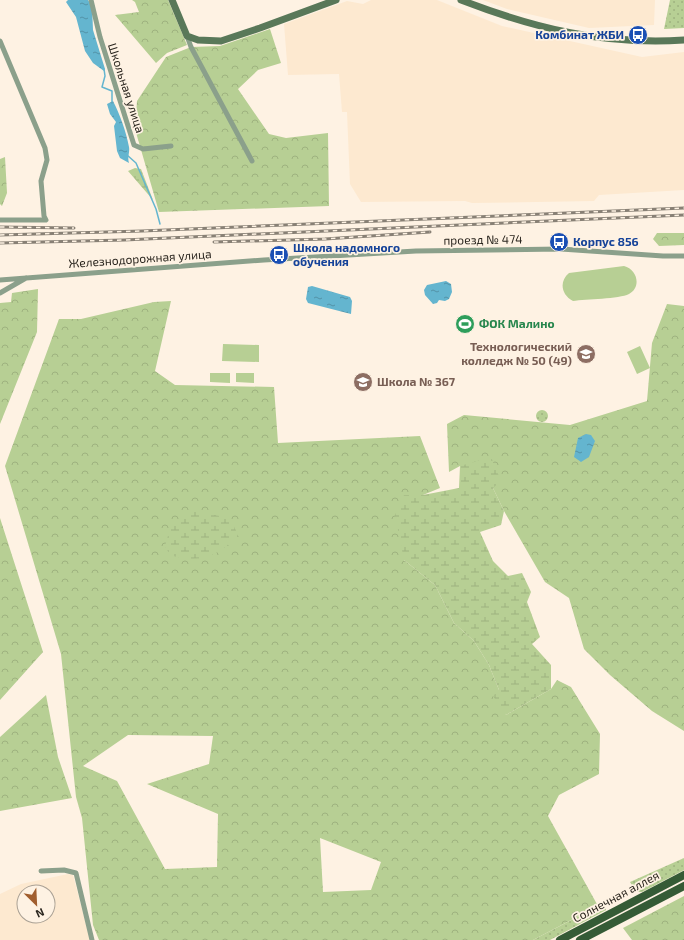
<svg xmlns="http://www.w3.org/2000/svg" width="684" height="940" viewBox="0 0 684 940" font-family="'Exo 2',sans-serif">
<defs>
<pattern id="grass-dots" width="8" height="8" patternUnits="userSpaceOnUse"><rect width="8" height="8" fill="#b7cf94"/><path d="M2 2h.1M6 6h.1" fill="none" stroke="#9eb27f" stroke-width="1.8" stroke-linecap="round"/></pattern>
<pattern id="forest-crowns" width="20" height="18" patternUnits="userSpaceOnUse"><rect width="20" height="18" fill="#b7cf94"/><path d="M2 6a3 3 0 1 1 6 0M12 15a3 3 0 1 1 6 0" fill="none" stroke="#9eb27f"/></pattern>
<pattern id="wetland-marsh" width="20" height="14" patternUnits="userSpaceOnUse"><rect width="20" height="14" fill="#b7cf94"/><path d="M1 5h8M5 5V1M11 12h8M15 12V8" fill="none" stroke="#9eb27f"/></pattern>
<pattern id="water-ripples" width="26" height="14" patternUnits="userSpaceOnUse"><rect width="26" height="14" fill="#64b5cf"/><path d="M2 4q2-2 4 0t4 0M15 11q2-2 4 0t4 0" fill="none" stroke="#5393a7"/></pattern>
</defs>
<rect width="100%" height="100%" fill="#fef2e3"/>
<path fill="#fde9d0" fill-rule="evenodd" d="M371 0H437L502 26 642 57 684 52V190L599 195 594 201 472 203 465 201 361 202 350 184 347 112H342L339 74 288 75 284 24 347 1 363 4Z
M483 0H655L654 25 589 28 507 9Z
M68 874 73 875 90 940H0V894L21 884ZM24 892H48V916H24Z"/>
<path fill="url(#grass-dots)" d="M670 0H684V28L664 29Z
M536 416a6 6 0 1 1 12 0a6 6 0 1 1-12 0Z
M684 858V870L642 892H636L630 882Z
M604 903 606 910 550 940H533Z"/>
<path fill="url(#forest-crowns)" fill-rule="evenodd" d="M132 0H168L187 45 167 53 156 63 115 15 139 12 135 2Z
M270 29 281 63 258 70 238 89 269 134 286 138 328 133 329 206 159 212 135 129 137 101 166 57 191 47 220 46Z
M5 157 7 193 2 206 0 204V159Z
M657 233H684V245L659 246 653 239Z
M38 289 37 332 0 424V303L11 302 12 293Z
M171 301 155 371 175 385 274 387 278 443 420 436 440 488 423 495H404V560L435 585 454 623 474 641 489 665 499 690 506 715 551 689 557 680 571 687 600 734 599 774 559 795 548 816 598 906 533 940H99L93 925 82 818 76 797 61 654 5 466 59 319H81L154 302ZM128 735 213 736 209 764 147 784 218 814 217 867 165 869 117 781 83 766ZM320 838 381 862 371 890 323 892Z
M667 304 684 306V731L652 711 610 675 584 649 569 598 545 582 504 511 493 488 460 466 449 472 447 424 464 415 570 425 647 401 652 343Z
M0 518 43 652 0 700Z
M46 695 58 757 72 798 0 811V737Z
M684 896V940H632L623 928Z"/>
<path fill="url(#wetland-marsh)" d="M135 168 141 169 153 200 128 171Z
M491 457 501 481 493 488 504 511 501 525 480 532 493 561 508 576 522 573 531 592 527 602 540 637 532 644 551 665V689L506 715 493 696 499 690 489 665 474 641 454 623 435 585 404 560 395 515 404 495H423L459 488 460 466Z
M194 511 230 518 238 535C218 557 199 564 170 555L165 546 171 525Z"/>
<path fill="#b7cf94" d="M624 266C637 269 642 287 629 294 619 299 586 299 573 301 561 295 559 281 569 273Z
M223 344 259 345V362L222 361Z
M640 346 650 368 637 374 627 352Z
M210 373H230V383L210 382Z
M236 373H254V383L236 382Z"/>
<path fill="url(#water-ripples)" d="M68 0H88L92 6 93 30 105 69 104 71 93 63 85 51 76 17 66 2Z
M113 101C120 115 126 131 129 147 130 153 127 157 129 163L120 158 117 151 114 126 116 122 110 114 107 104Z
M446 281 451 284 452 292 449 299 445 301 439 300 437 303 433 304 425 295 424 290 427 285Z
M312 286 350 297 352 301 351 314 308 303 306 299 308 287Z
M586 434 591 435 595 441 589 457 581 462 574 457 578 438Z"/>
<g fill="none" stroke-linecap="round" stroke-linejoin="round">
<path stroke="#64b5cf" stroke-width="1.5" d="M104 69 105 76 102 87 112 91V102
M127 155 136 163 156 209 160 224"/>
<path stroke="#8ba08b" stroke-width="5" d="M91 0 100 37 134 145 143 149 171 146
M187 36 191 47 252 161
M0 41 45 148 47 160 41 181 44 216 46 220H0
M0 280 264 260 416 251 561 249 663 256H684
M0 293 26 278
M41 871 64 870 76 873 92 940"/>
<path stroke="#597859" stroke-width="7" d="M172 0 187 36 198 40 221 41 260 28 336 0
M461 0C536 29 603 45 684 40"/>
<path stroke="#355b36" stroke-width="8" d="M560 940 684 875
M580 940 684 886"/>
<g stroke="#888075" stroke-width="3">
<path id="rail" d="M0 227 74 228
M0 235 142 231 684 208
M214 242 325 239 430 232
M0 243 124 240 684 215"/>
</g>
<use href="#rail" stroke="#fef2e3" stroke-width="1.5" stroke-dasharray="4.5" stroke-linecap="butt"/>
</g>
<defs>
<g id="bus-disc" transform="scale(1)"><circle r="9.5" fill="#1a4fb4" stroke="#fef2e3"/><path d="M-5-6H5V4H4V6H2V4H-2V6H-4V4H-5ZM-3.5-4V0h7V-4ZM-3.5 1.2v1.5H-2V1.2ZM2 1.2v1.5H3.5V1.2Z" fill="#fff"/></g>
<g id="stadium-disc" transform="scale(1)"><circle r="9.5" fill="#2e9e5b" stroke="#fef2e3"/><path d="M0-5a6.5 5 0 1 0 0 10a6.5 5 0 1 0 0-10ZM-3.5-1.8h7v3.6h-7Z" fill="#fff"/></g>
<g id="university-disc" transform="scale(1)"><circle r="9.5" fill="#8d6e63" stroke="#fef2e3"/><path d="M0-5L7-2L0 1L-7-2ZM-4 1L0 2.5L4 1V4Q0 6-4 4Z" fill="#fff"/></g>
<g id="school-disc" transform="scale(1)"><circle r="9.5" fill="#8d6e63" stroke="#fef2e3"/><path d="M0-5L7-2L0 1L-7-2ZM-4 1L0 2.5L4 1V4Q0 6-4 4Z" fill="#fff"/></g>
</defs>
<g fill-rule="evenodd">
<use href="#bus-disc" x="638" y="35"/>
<use href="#bus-disc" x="559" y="242"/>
<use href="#bus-disc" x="279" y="255"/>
<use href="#stadium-disc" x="465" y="324"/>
<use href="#university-disc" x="586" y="354"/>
<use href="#school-disc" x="363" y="382"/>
</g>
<g text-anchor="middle" stroke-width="3.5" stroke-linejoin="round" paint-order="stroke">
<g font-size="12" font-weight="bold" fill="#164399" stroke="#fef2e3" text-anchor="start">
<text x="624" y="39" text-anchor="end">Комбинат ЖБИ</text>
<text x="573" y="246">Корпус 856</text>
<text x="293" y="252">Школа надомного<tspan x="293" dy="14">обучения</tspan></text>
</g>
<g font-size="12" fill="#2a251e" stroke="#fef2e3">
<text transform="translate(126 88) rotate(72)" y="4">Школьная улица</text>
<text transform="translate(483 240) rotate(-1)" y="4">проезд № 474</text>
<text transform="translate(140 259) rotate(-4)" y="4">Железнодорожная улица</text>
<text transform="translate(616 897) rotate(-28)" y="4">Солнечная аллея</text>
</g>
<g font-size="12" font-weight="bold" fill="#27864d" stroke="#fef2e3" text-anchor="start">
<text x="479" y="328">ФОК Малино</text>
</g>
<g font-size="12" font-weight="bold" fill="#785e54" stroke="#fef2e3" text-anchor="end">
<text x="572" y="351">Технологический<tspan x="572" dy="14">колледж № 50 (49)</tspan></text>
<text x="377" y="386" text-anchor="start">Школа № 367</text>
</g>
</g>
<g transform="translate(36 904) rotate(156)"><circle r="19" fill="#fef2e3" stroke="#a9a094"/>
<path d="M0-3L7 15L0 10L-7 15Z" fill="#a15e2e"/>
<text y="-6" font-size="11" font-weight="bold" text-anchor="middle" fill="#2a251e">N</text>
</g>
</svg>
